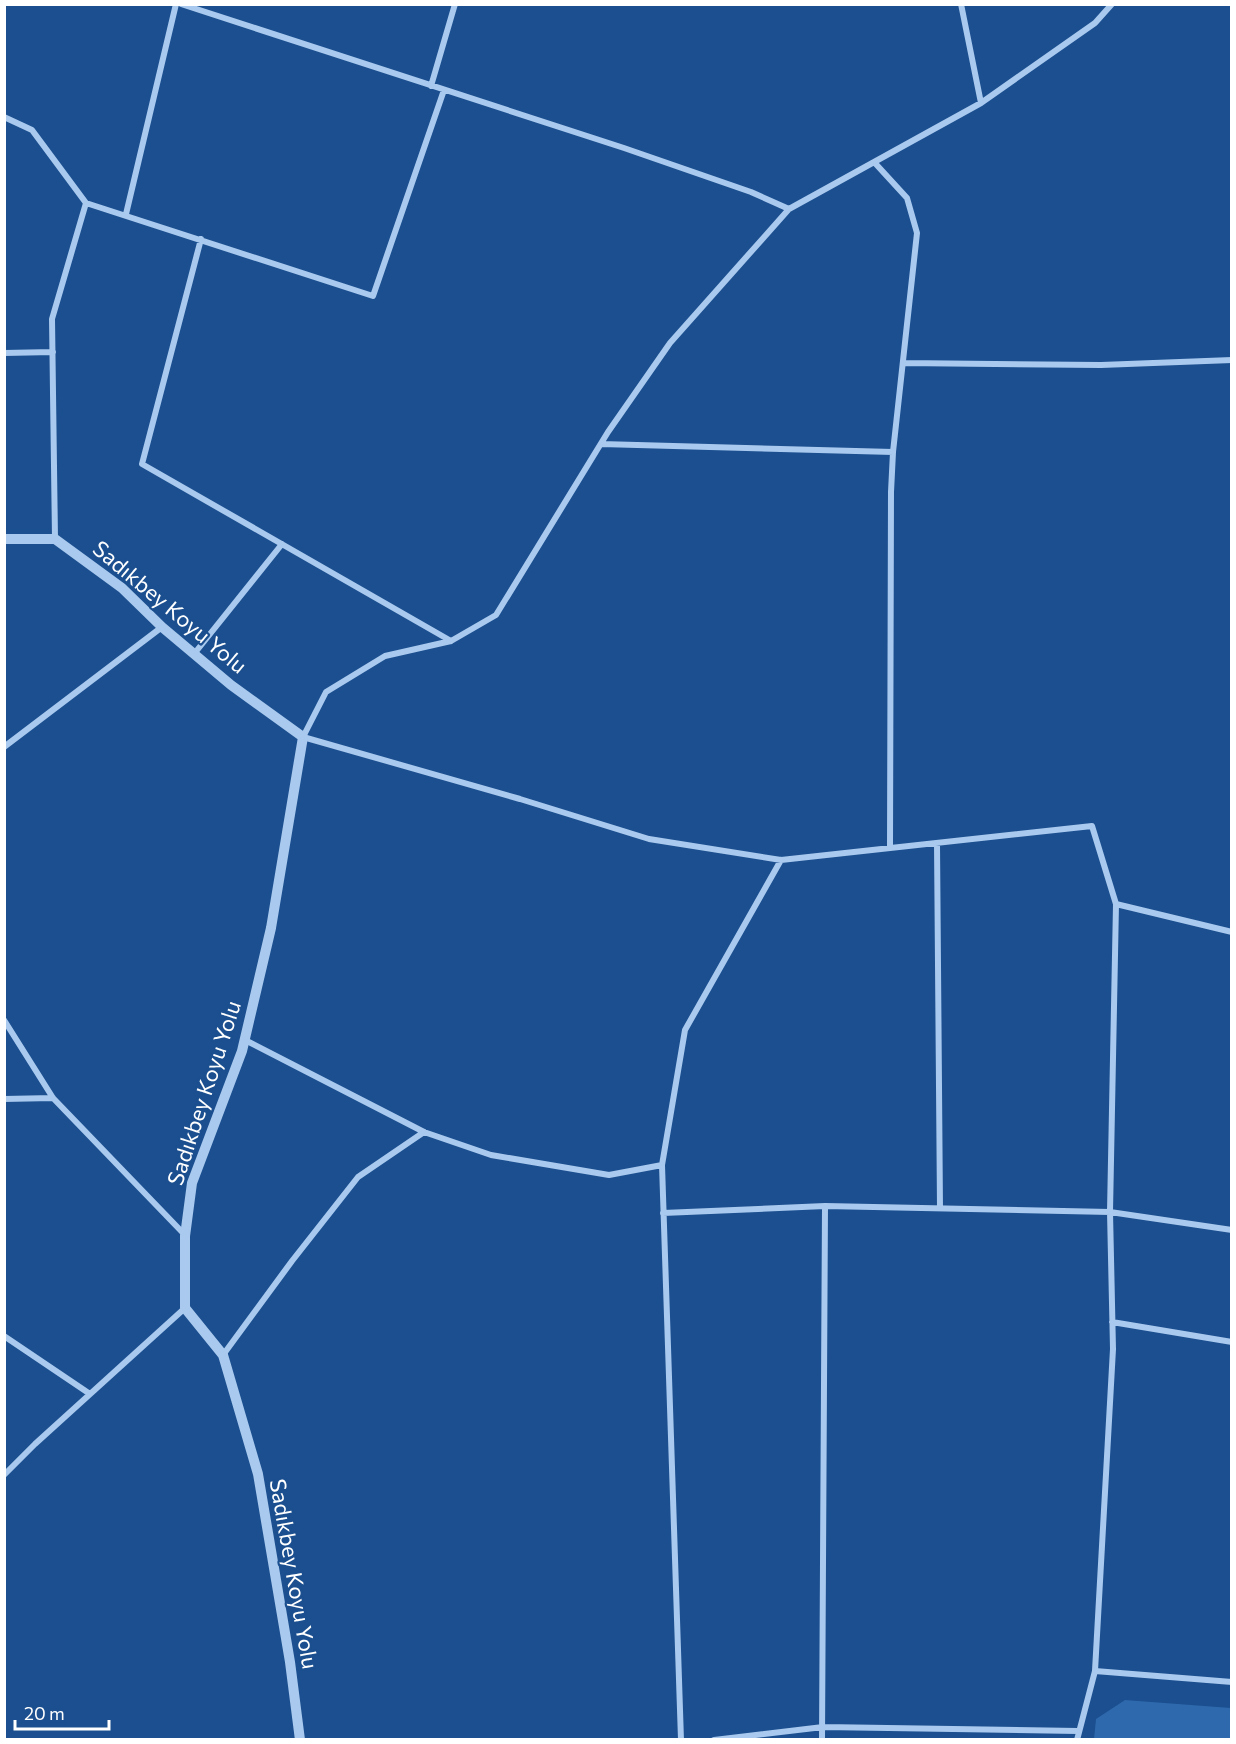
<svg xmlns="http://www.w3.org/2000/svg" width="1236" height="1744" viewBox="0 0 1236 1744" font-family="Commissioner,sans-serif">
<rect width="100%" height="100%" fill="#1b4f8f"/>
<path fill="#2e69ad" d="M1125 1700 1231 1708V1739H1094L1096 1719Z"/>
<g fill="none" stroke-linecap="round" stroke-linejoin="round">
<path stroke="#a9c9ee" stroke-width="6" d="M181 4 624 148 751 192 789 209
M961 4 981 103
M431 86 455 4
M4 117 32 130 86 203
M874 162 907 198 917 233 893 452 891 492 890 848
M126 214 176 4
M201 239 142 464 451 641
M4 353 53 352
M903 363 1101 365 1232 360
M601 444 893 452
M55 539 52 319 86 203 373 296 444 90
M194 654 282 544
M4 747 162 627
M937 843 940 1208
M1116 904 1232 932
M4 1020 53 1098 185 1235
M245 1040 424 1132 491 1155 609 1175 662 1165
M4 1099 53 1098
M663 1213 825 1206 1110 1212 1232 1230
M1112 1322 1232 1342
M4 1336 90 1394
M223 1355 292 1261 358 1177 424 1132
M4 1475 35 1444 185 1308
M1095 1671 1232 1682
M681 1740 662 1165 685 1030 781 860
M714 1740 823 1727 1078 1731
M822 1740 825 1206
M1077 1740 1095 1671 1113 1349 1110 1212 1116 904 1092 826 781 860 649 839 520 799 303 737 326 692 385 656 451 641 496 615 608 432 670 343 789 209 981 103 1095 23 1112 4"/>
<path stroke="#a9c9ee" stroke-width="10" d="M4 539H55L122 588 162 627 231 685 303 737 271 928 242 1051 192 1183 185 1236V1308L223 1355 258 1474 290 1662 300 1740"/>
</g>
<g text-anchor="middle" stroke-width="4.5" stroke-linejoin="round" paint-order="stroke">
<g font-size="22" fill="#fff" stroke="#1b4f8f">
<text transform="translate(170 607) rotate(40)" y="8">Sadıkbey Koyu Yolu</text>
<text transform="translate(204 1093) rotate(-72)" y="8">Sadıkbey Koyu Yolu</text>
<text transform="translate(294 1574) rotate(80)" y="8">Sadıkbey Koyu Yolu</text>
</g>
</g>
<rect width="1236" height="1744" fill="none" stroke="#ffffff" stroke-width="12"/>
<path d="M15 1720v9h94v-9" fill="none" stroke="#ffffff" stroke-width="3"/>
<text x="24" y="1720" font-size="18" fill="#ffffff" stroke="#1b4f8f" stroke-width="4.5" paint-order="stroke">20 m</text>
</svg>
